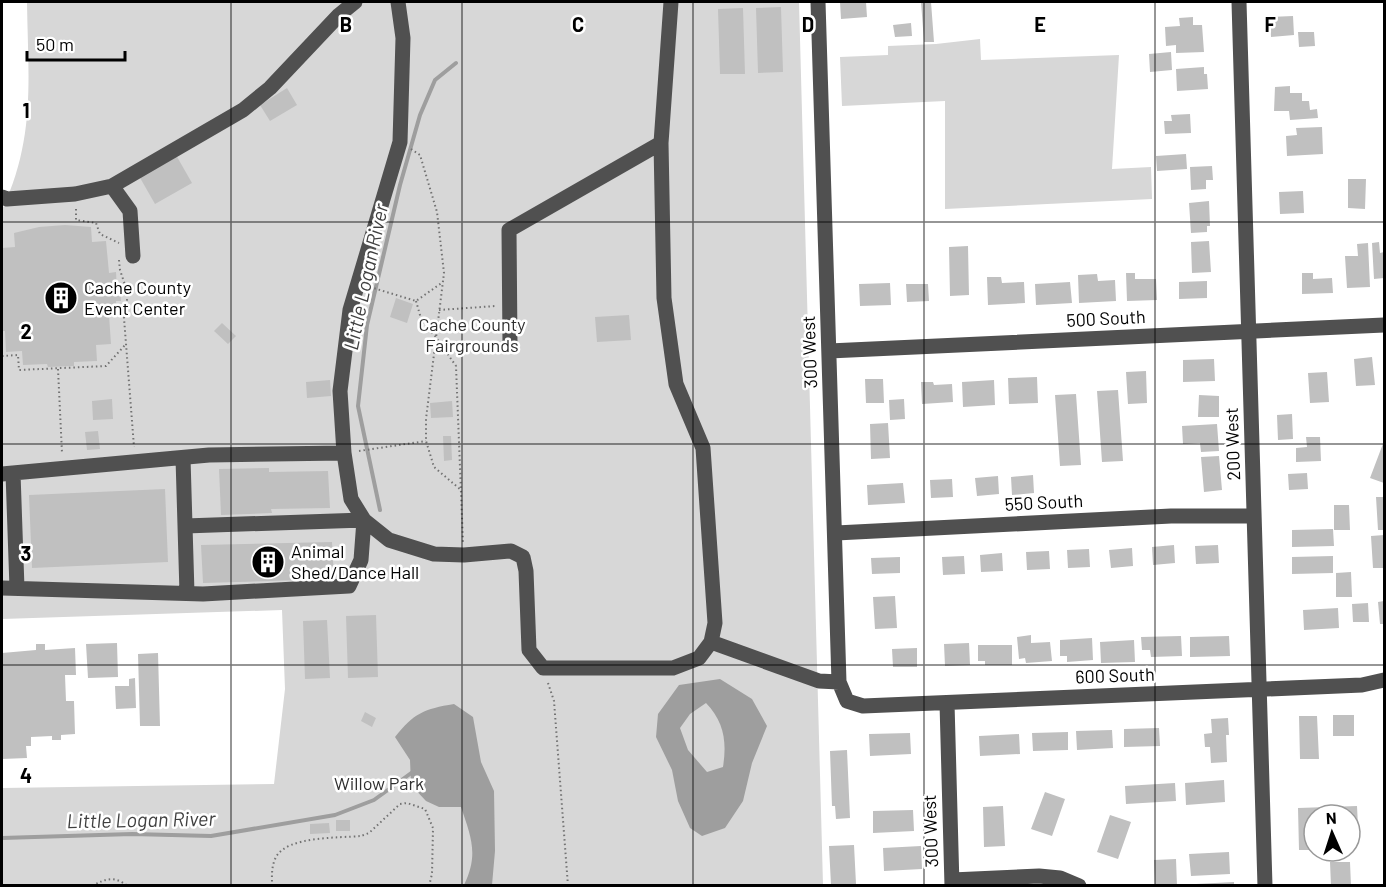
<svg xmlns="http://www.w3.org/2000/svg" width="1386" height="887" viewBox="0 0 1386 887" font-family="Barlow,sans-serif">
<rect width="100%" height="100%" fill="#fff"/>
<path fill="#d7d7d7" d="M27 2H799L823 885H2V788L274 784 285 689 282 610 2 619V210C36 137 28 79 27 2Z
M980 39 981 60 1119 55 1112 169 1151 167 1152 199 945 209V101L842 106 840 57 888 55V46L936 44Z"/>
<path fill="#9e9e9e" fill-rule="evenodd" d="M720 679 752 699 767 726 752 763 743 801 725 828 702 836 690 828 678 801 672 770 656 737 658 714 679 685ZM706 703C724 722 727 741 723 767L707 772 688 750 680 728 690 714Z
M454 704 473 717 481 762 494 791 495 851 492 885H464C479 854 471 837 461 807H439L426 801 411 785 410 760 395 737C414 713 424 709 454 704Z"/>
<g fill="none" stroke-linecap="round" stroke-linejoin="round">
<path stroke="#9e9e9e" stroke-width="4" d="M380 510 358 406 367 325 400 185 420 115 435 80 456 63
M2 838 132 834 211 836 335 815 374 800 414 771"/>
</g>
<path fill="#c0c0c0" d="M840 2H866L867 17 841 19Z
M921 2H931L934 42H924Z
M781 7 783 72 758 73 756 8Z
M743 8 745 74H720L718 9Z
M1293 16 1294 35 1271 37 1270 17Z
M1193 17V25H1202L1204 52 1176 53V45L1166 46 1165 27 1180 26 1179 18Z
M911 23 912 36 895 37 893 25Z
M1298 32H1314L1315 46 1299 47Z
M1171 52 1172 70 1150 72 1149 54Z
M1204 67V74H1207L1208 89 1177 91 1176 69Z
M1290 86V93H1302V101H1309L1310 110 1317 109 1318 118 1290 120 1289 111H1274L1275 87Z
M287 88 297 105 270 121 260 105Z
M1190 114 1191 133 1165 134 1164 121H1172L1171 115Z
M1322 127 1323 154 1287 156 1286 136 1297 135 1296 128Z
M1186 154 1187 169 1157 171 1156 156Z
M176 155 192 183 155 204 139 176Z
M1212 166 1213 180H1206V189L1191 190 1190 167Z
M1348 179H1366L1365 209 1348 208Z
M1303 191 1304 213 1280 214 1279 192Z
M1209 201 1210 226H1207V232L1191 233 1189 203Z
M65 225 91 227 92 242 106 241 109 273 116 272 117 289 120 288 121 301H116L117 315H109L111 344 96 345 97 361 74 362V366L48 367 47 364 23 365 22 351 6 352 5 331H2V248L15 247 14 233 39 227Z
M1209 241 1211 272 1192 273 1191 242Z
M1379 242 1380 253 1384 252V278L1374 279 1372 243Z
M1368 243 1370 287 1347 288 1345 256H1358L1357 244Z
M968 246 969 295 950 296 949 247Z
M1126 273H1135V279H1156L1157 300 1127 301Z
M1302 273H1313V279L1332 278 1333 293 1302 294Z
M1097 274 1098 281 1115 280 1116 301 1079 303 1078 275Z
M987 277H1001L1002 283 1024 282 1025 303 988 305Z
M1207 281V298L1179 299V282Z
M1070 282 1072 303 1036 305 1035 284Z
M890 283 891 305 860 306 859 284Z
M906 284H928L929 301 907 302Z
M396 298 413 304 407 323 390 317Z
M629 315 631 340 597 342 595 317Z
M222 323 236 336 228 344 214 331Z
M1372 357 1375 385 1356 386 1354 359Z
M1214 359 1215 381 1183 382V360Z
M1146 371 1147 403 1128 404 1126 372Z
M1327 372 1329 402 1310 403 1308 373Z
M1037 377 1038 403 1009 404 1008 378Z
M865 379H883L884 403H866Z
M330 380 331 396 307 398 306 382Z
M994 380 995 405 963 407 962 382Z
M921 382H933L934 385 952 384 953 402 922 404Z
M1118 390 1123 461 1102 462 1097 391Z
M1076 394 1081 465 1060 466 1055 395Z
M1199 395 1219 396V417H1198Z
M112 399 113 419 93 420 92 401Z
M904 399 905 419 890 420 889 400Z
M452 401 453 417 431 418 430 403Z
M1292 414 1293 439 1278 440 1277 415Z
M888 423 890 458 871 459 870 424Z
M1217 424 1219 451 1201 452 1200 443 1183 444 1182 426Z
M98 431 100 449 87 450 85 432Z
M443 436H451L452 460 444 461Z
M1306 437H1320L1321 461 1296 462V448L1307 447Z
M1384 441V483L1370 478Z
M1219 456 1222 490 1204 492 1201 457Z
M269 468V472L328 471 330 508 271 509 272 513 221 515 219 469Z
M1307 473 1308 489 1289 490 1288 474Z
M1033 475 1034 493 1012 495 1011 477Z
M998 476 999 494 977 496 975 478Z
M952 479 953 497 931 498 930 480Z
M903 483 905 503 868 505 867 485Z
M165 489 168 562 32 568 29 495Z
M1376 497H1384V530H1378Z
M1334 505H1349L1350 530H1334Z
M1333 529 1334 546 1292 547V530Z
M1384 535V568H1373L1371 536Z
M332 542 334 579 203 583 201 545Z
M1174 545 1175 563 1153 565 1152 547Z
M1218 545 1219 563 1196 564 1195 546Z
M1132 548 1133 566 1111 568 1109 550Z
M1089 549 1090 567 1068 568 1067 550Z
M1049 551 1050 569 1027 570 1026 552Z
M1002 553 1003 571 981 572 980 555Z
M964 556 965 574 943 575 942 557Z
M1333 556V573L1292 574V557Z
M900 557V573L872 574 871 558Z
M1351 572 1352 597H1336V573Z
M895 596 897 628 875 629 873 597Z
M1384 601V624H1380L1378 602Z
M1368 603 1369 622H1353L1352 604Z
M1338 608 1339 628 1304 630 1303 610Z
M376 615 378 677 348 678 346 616Z
M327 620 330 678 305 679 303 621Z
M1031 635V643L1050 642 1052 661 1026 663 1025 658 1019 659 1017 637Z
M1181 636 1182 656 1151 657 1150 650H1142L1141 637Z
M1229 636 1230 656 1190 657V637Z
M1092 638 1093 660 1067 662V656H1060V640Z
M1134 640 1135 662 1101 663 1100 642Z
M117 643 118 677 88 678 86 644Z
M969 643 970 665 945 666 944 644Z
M36 644H45V650L75 648 76 675H65L66 701H74L75 734 61 735V740H52V736L31 737V746H26L27 758 2 759V653L36 650Z
M978 645H1012V665H985V661H978Z
M917 648V667H893L892 649Z
M158 653 160 726H140L138 654Z
M135 678 136 708 116 709 115 686H129V679Z
M365 712 376 718 372 727 361 721Z
M1333 715H1354V736H1333Z
M1299 716H1317L1319 759H1300Z
M1228 718 1229 735H1226L1227 762 1211 763 1210 747H1205L1204 734 1212 733 1211 719Z
M1159 728 1160 746 1124 747V729Z
M1112 730 1113 748 1077 750 1076 731Z
M1068 732V750L1033 751 1032 733Z
M910 733 911 754 870 756 869 734Z
M1019 734 1020 754 980 756 979 736Z
M847 750 850 818 836 819 835 806H832L830 751Z
M1224 780 1225 802 1186 805 1185 783Z
M1175 783 1176 801 1126 804 1125 786Z
M1045 792 1065 799 1052 836 1031 829Z
M1003 806 1005 846 984 847 983 807Z
M1357 806 1358 826 1350 827V815H1314V850H1299L1298 808Z
M913 810 914 831 873 833V811Z
M1110 815 1131 822 1118 859 1097 852Z
M336 820H350V831H336Z
M329 823 330 833 310 834V824Z
M854 845 856 884 831 885 829 846Z
M921 846 922 869 884 871 883 848Z
M1229 852 1230 874 1191 876 1189 854Z
M1176 859 1177 886H1155L1154 860Z
M1330 862H1350L1351 886H1331Z
M1234 882V886H1197L1196 884Z"/>
<g fill="none" stroke-linecap="round" stroke-linejoin="round">
<path stroke="#727272" stroke-width="2" stroke-dasharray="1.5 3" stroke-linecap="butt" d="M411 149 420 155 437 212 444 273 426 419V441L434 467 461 490
M76 209V220L96 223 100 234 119 243
M119 260 120 270 128 294 124 318 134 447
M370 287 416 301 443 282
M120 295 128 294
M416 301 422 322 435 336 456 366 463 543
M439 310 496 306
M2 338V356L18 355 19 370 106 366 126 344
M58 369 62 453
M359 451 426 441
M548 683 554 701 568 886
M92 886C107 878 114 876 128 886
M272 886C272 876 271 867 276 857 287 836 339 838 361 836L369 833 400 804 407 803 425 809 433 828 432 874 429 886"/>
<path stroke="#505050" stroke-width="15" d="M398 2 403 38 400 142 350 310 340 391 344 453 351 499 364 520 389 540 434 554 464 555 511 551 523 557 526 571 529 650 543 668H673L699 658 711 642 715 623 703 448 676 384 664 298 661 143 671 2
M818 2 839 682 847 701 863 706 1362 685 1384 680
M1239 2 1265 886
M112 186 130 211 133 256
M2 197 7 199 75 194 112 186 243 110 270 88 339 15 355 2
M510 344 509 230 661 143
M829 351 1384 325
M183 458 187 593
M13 473 17 588
M2 474 209 455 344 453
M836 533 1171 516H1254
M2 588 203 594 349 586 361 560 364 520 185 526
M711 642 819 681 839 682
M947 703 952 886
M952 880 1039 876 1060 878 1079 886"/>
</g>
<path fill="none" stroke="#000" stroke-width="1.5" stroke-opacity="0.55" d="M231 2V886M462 2V886M693 2V886M924 2V886M1155 2V886M2 222H1384M2 444H1384M2 665H1384"/>
<defs>
<g id="building-disc" transform="scale(1.725)"><circle r="9.5" fill="#000" stroke="#fff"/><path d="M-4-6H4V6H1V3H-1V6H-4ZM-2.5-4.3h1.7v1.8h-1.7ZM.8-4.3h1.7v1.8H.8ZM-2.5-1h1.7V.8h-1.7ZM.8-1h1.7V.8H.8Z" fill="#fff"/></g>
</defs>
<g fill-rule="evenodd">
<use href="#building-disc" x="61" y="298"/>
<use href="#building-disc" x="268" y="562"/>
</g>
<g text-anchor="middle" stroke-width="5" stroke-linejoin="round" paint-order="stroke">
<g font-size="18" fill="#000" stroke="#fff" text-anchor="start">
<text x="84" y="294">Cache County<tspan x="84" dy="21">Event Center</tspan></text>
<text x="291" y="558">Animal<tspan x="291" dy="21">Shed/Dance Hall</tspan></text>
</g>
<g font-size="18" fill="#000" stroke="#fff">
<text transform="translate(1106 319) rotate(-3)" y="6">500 South</text>
<text transform="translate(810 352) rotate(-92)" y="6">300 West</text>
<text transform="translate(1233 444) rotate(-92)" y="6">200 West</text>
<text transform="translate(1044 503) rotate(-3)" y="6">550 South</text>
<text transform="translate(1115 676) rotate(-2)" y="6">600 South</text>
<text transform="translate(931 831) rotate(-92)" y="6">300 West</text>
</g>
<g font-size="18" fill="#2e2e2e" stroke="#fff">
<text x="472" y="331">Cache County<tspan x="472" dy="21">Fairgrounds</tspan></text>
<text x="379" y="790">Willow Park</text>
</g>
<g font-size="20" font-style="italic" fill="#3f3f3f" stroke="#fff">
<text transform="translate(366 277) rotate(-78)" y="7">Little Logan River</text>
<text transform="translate(141 820) rotate(-1)" y="7">Little Logan River</text>
</g>
</g>
<g font-size="20" text-anchor="middle" font-weight="bold" fill="#000" stroke="#fff" stroke-width="5" stroke-linejoin="round" paint-order="stroke">
<text x="346" y="32">B</text>
<text x="578" y="32">C</text>
<text x="808" y="32">D</text>
<text x="1040" y="32">E</text>
<text x="1270" y="32">F</text>
<text x="26" y="118">1</text>
<text x="26" y="339">2</text>
<text x="26" y="561">3</text>
<text x="26" y="783">4</text>
</g>
<rect width="1386" height="887" fill="none" stroke="#000000" stroke-width="6"/>
<g transform="translate(1332 833) rotate(357)"><circle r="28" fill="#ffffff" stroke="#999999" stroke-width="1.5"/>
<path d="M0-4.5L10 22L0 15L-10 22Z" fill="#000000"/>
<text y="-9" font-size="16" font-weight="bold" text-anchor="middle" fill="#000000">N</text>
</g>
<path d="M27 51v9h98v-9" fill="none" stroke="#000000" stroke-width="3"/>
<text x="36" y="51" font-size="18" fill="#000000" stroke="#ffffff" stroke-width="4.5" paint-order="stroke">50 m</text>
</svg>
